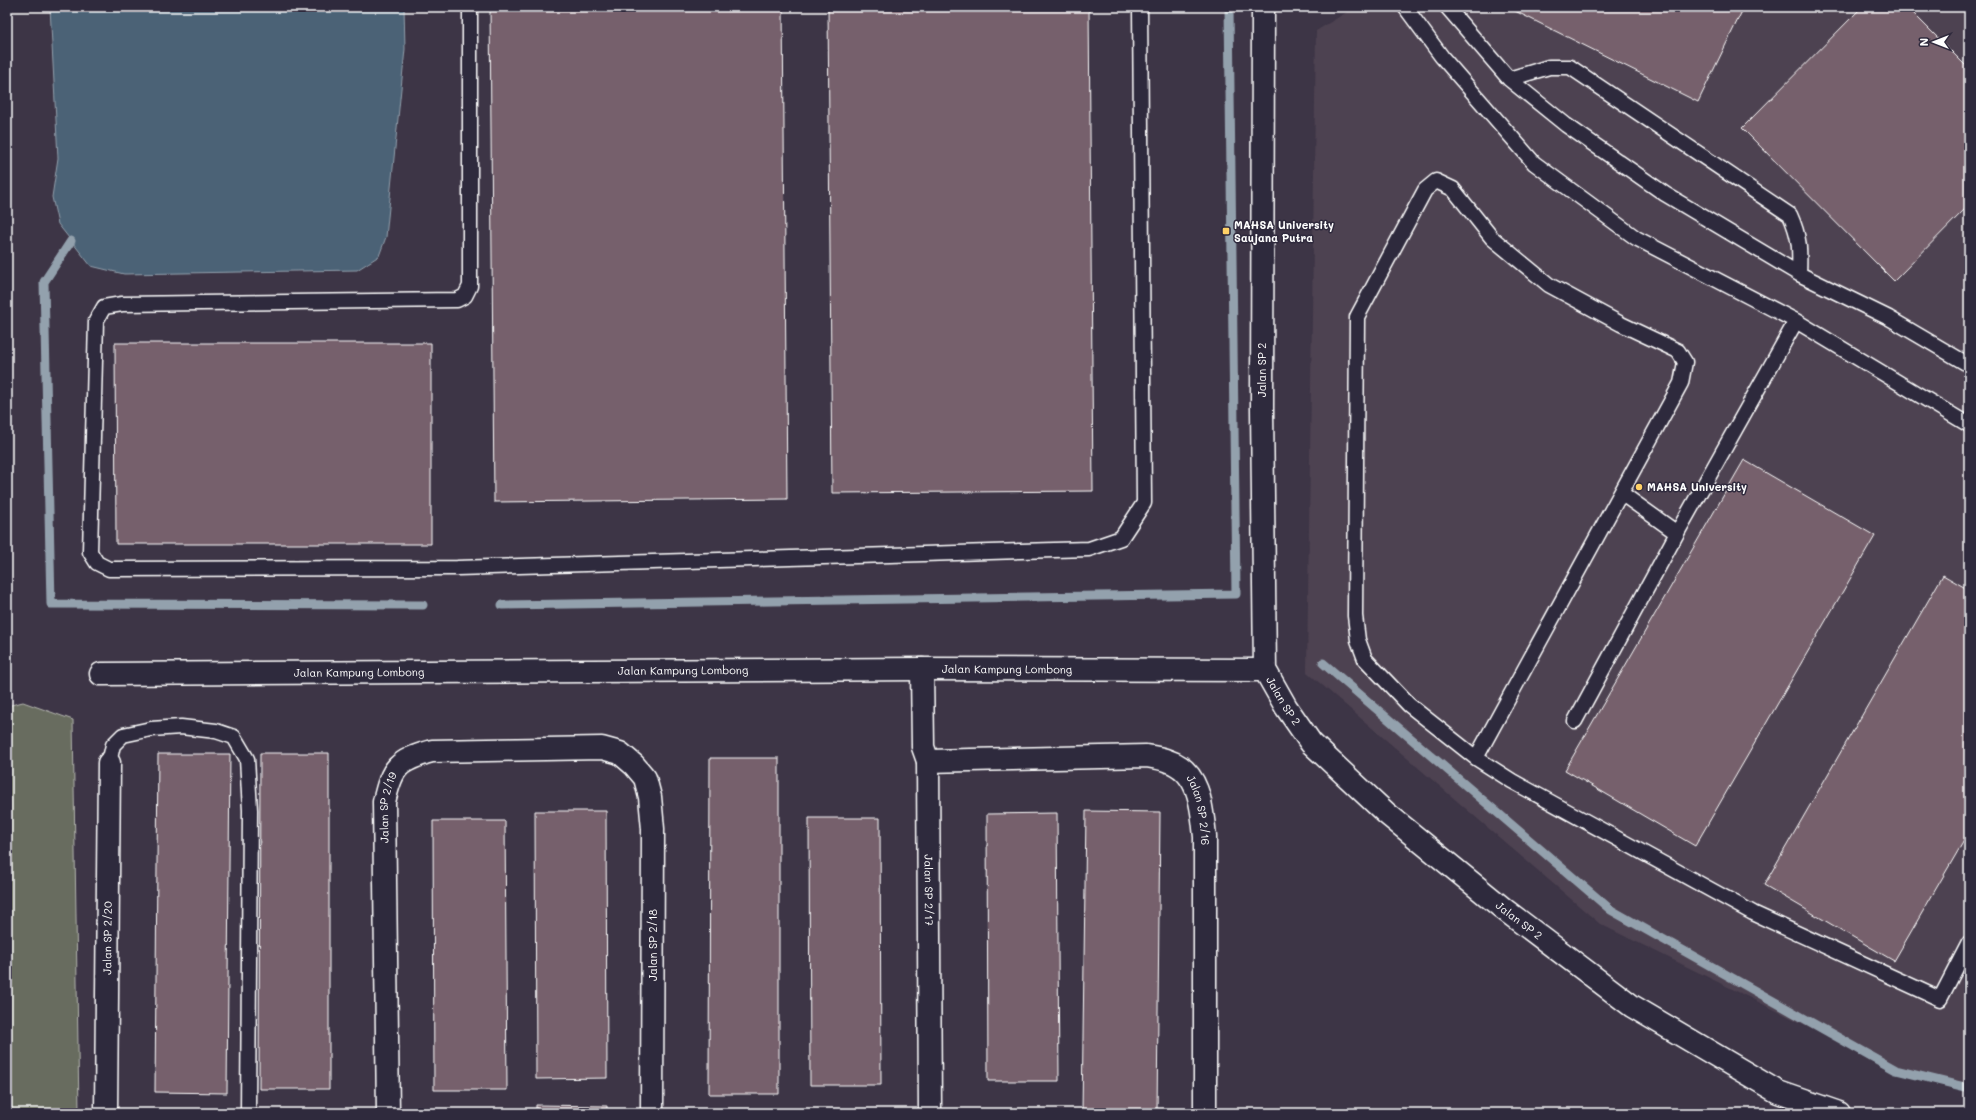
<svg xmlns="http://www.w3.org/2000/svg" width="1976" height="1120" viewBox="0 0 1976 1120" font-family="Mali,sans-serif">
<rect width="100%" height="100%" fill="#3d3546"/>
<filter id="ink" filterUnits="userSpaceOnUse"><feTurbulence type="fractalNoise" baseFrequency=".025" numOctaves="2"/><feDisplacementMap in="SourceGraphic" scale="8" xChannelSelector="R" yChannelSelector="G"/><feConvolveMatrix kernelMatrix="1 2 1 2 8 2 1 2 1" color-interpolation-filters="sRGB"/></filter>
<g filter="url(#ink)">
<path fill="#4e4251" d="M1352 7H1969V1092L1895 1069 1600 924 1307 672 1316 31 1347 12Z"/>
<path fill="#686c5f" stroke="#b4b6af" d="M23 702 73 720 79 1113H7V706Z"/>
<path fill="#4b6276" stroke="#93a1ad" d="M50 7H404L405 49 386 237 379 256 357 270 124 274 91 266 58 224 52 197 58 158Z"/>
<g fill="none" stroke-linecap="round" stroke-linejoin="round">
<path stroke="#93a1ad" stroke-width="9" d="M71 241 44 282 51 604 423 605
M502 605 1236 594 1229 7
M1323 663 1611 910 1896 1070 1969 1088"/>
</g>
<path fill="#76616c" stroke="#fff" d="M490 7H783L787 499 494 502Z
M828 7H1089L1093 491 832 493Z
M1507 7H1744L1698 102Z
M1862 7H1907L1969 69V205L1894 281 1742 128Z
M115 343H431V544H116Z
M1744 460 1875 536 1695 846 1565 770Z
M1943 575 1969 590V832L1894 961 1764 885Z
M260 753H329V1089H259Z
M158 754H230L227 1093 155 1092Z
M710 758H779V1094H709Z
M535 811H606L607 1078 536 1079Z
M1086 811 1160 812 1157 1113H1082Z
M1057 813 1059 1081H988L987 814Z
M809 818H880L881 1085H810Z
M433 821H505L507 1090H434Z
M536 1105 607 1106V1113H536Z"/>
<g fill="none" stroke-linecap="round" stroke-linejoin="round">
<g stroke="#fff" stroke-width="17">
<path id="lane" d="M470 7V286L465 296 457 300 122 304 104 307 96 321 90 552 97 563 109 569 457 568 1089 549 1121 538 1144 503 1140 7
M1405 7 1442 57 1534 163 1636 238 1796 321 1969 425
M1447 7 1509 79 1566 125 1665 194 1799 274 1889 318 1969 365
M1509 79 1549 67H1570L1790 215C1800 237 1800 250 1799 274
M1621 493 1677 533
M1575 721 1677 533 1796 321
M1476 758 1681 383 1685 362 1678 351 1621 324 1549 285 1492 238 1453 189 1436 181 1425 190 1357 317 1355 616 1358 640 1365 659 1409 705 1476 758 1512 781 1753 913 1940 999 1969 943
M109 763 113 745 123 735 151 729 181 727 216 731 234 737 247 759 250 810 248 1113"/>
</g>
<g stroke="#fff" stroke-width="25">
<g id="street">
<path id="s1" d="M922 669 923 747 928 761 930 1113"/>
<path id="s2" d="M101 674 922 669 1265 670"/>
<path id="s3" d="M928 761 1146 756C1153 757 1161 758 1168 761 1200 771 1202 808 1205 837V1113"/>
<path id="s4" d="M106 1113 109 763"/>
<path id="s5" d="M388 1113 384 802C392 767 397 761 432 751L602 748 620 753 634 765 645 778 650 797 653 829 652 1113"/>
</g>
</g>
<g stroke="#fff" stroke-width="25">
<g id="secondary">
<path id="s6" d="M1263 7 1262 409 1265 670 1286 707 1311 743 1386 813 1505 910 1632 1006 1778 1092 1839 1113"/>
</g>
</g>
<use href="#lane" stroke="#2f2a3d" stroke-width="14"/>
<use href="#street" stroke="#2f2a3d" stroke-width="22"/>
<use href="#secondary" stroke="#2f2a3d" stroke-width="22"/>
</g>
</g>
<g fill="#ffd166" stroke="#2f2a3d" stroke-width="1.5">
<rect x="1222" y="227" width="8" height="8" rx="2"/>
<circle cx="1639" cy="487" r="4"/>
</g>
<g text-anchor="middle" stroke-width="3" stroke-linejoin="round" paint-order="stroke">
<g font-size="11" font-weight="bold" fill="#fff" stroke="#2f2a3d" text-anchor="start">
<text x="1234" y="229">MAHSA University<tspan x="1234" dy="13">Saujana Putra</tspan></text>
<text x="1647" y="491">MAHSA University</text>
</g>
<g font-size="11" fill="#fff" stroke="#2f2a3d">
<text transform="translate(1262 370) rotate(-90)" y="4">Jalan SP 2</text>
<text dy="4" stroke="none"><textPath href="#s2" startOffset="906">Jalan Kampung Lombong</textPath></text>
<text dy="4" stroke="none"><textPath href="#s2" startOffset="582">Jalan Kampung Lombong</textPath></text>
<text dy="4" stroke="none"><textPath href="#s2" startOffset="258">Jalan Kampung Lombong</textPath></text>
<text dy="4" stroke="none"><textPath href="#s6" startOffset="699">Jalan SP 2</textPath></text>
<text dy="4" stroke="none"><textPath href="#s5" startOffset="306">Jalan SP 2/19</textPath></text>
<text dy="4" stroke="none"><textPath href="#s3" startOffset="303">Jalan SP 2/16</textPath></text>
<text dy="4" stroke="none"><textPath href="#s1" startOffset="222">Jalan SP 2/17</textPath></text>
<text dy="4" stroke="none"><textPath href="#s6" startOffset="1023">Jalan SP 2</textPath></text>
<text dy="4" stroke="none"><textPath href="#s4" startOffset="175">Jalan SP 2/20</textPath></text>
<text transform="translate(653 945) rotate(-90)" y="4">Jalan SP 2/18</text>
</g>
</g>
<rect width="1976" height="1120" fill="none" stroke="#2f2a3d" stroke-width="24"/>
<rect x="12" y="12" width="1952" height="1096" fill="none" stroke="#fff" stroke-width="1.5" filter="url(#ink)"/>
<g transform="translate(1934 42) rotate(270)" stroke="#2f2a3d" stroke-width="3" paint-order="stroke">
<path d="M0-3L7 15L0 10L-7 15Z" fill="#ffffff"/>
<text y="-6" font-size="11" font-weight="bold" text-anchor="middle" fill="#ffffff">N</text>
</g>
</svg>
